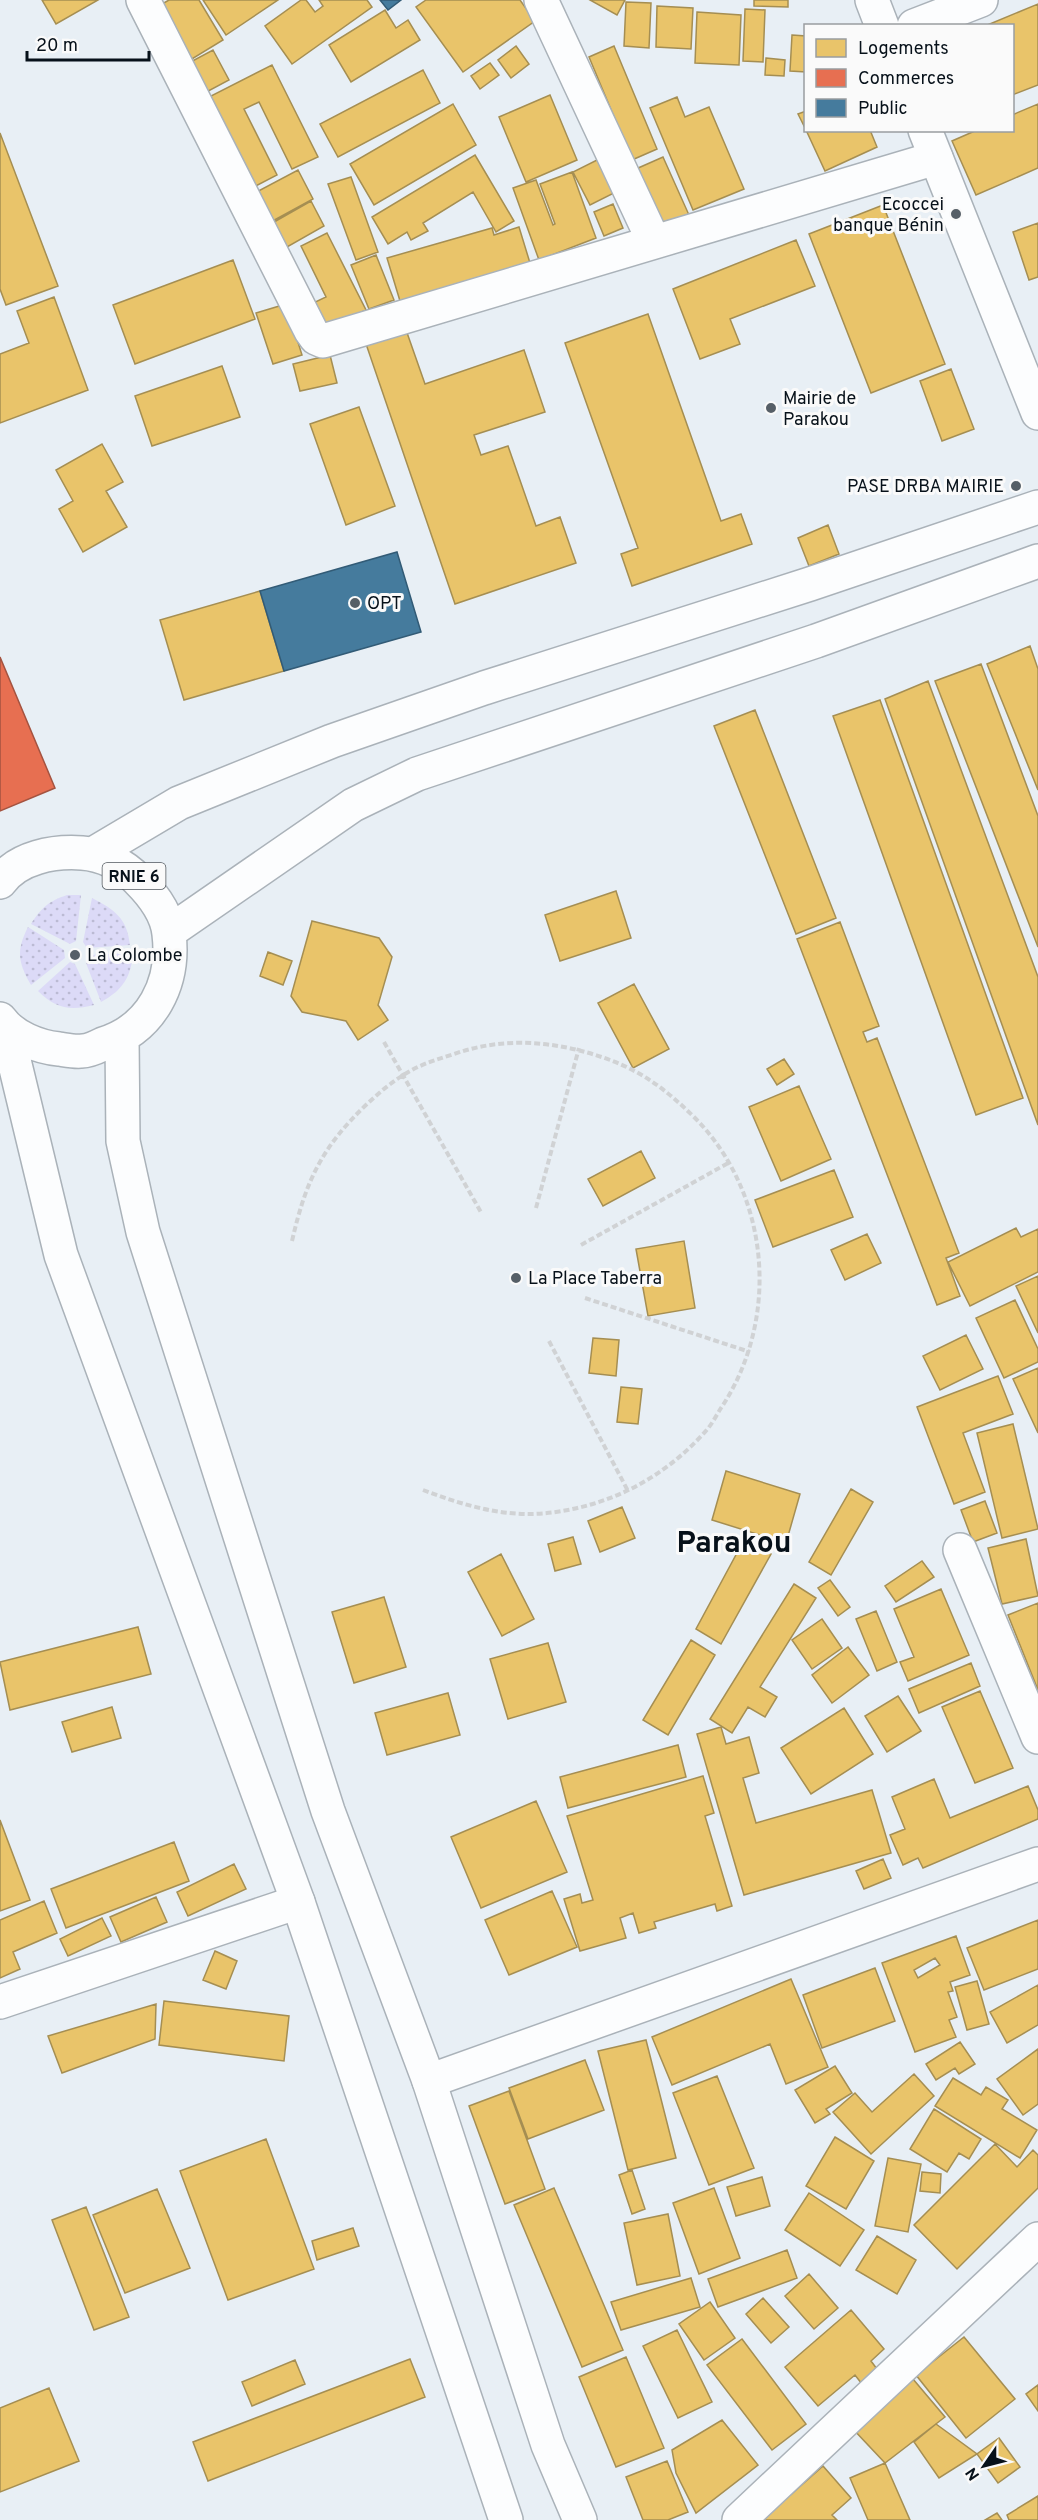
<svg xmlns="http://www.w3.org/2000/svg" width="1038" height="2520" viewBox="0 0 1038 2520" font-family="Overpass,sans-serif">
<defs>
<pattern id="grass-dots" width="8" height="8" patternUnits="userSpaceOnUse" patternTransform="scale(1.5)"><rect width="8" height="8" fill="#dcdaf7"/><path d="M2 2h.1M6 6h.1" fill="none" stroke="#bbbad3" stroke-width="1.8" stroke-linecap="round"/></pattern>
</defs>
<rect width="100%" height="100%" fill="#e8eff5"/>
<path fill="url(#grass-dots)" d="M67 895H81L76 941 70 944 31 924C41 908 49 901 67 895Z
M92 898C115 910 127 918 130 945L87 948 83 942Z
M28 927 64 950 65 958 31 985C18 962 16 951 28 927Z
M133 953C131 977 123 990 101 1002L86 963 89 955Z
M70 962 75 964 94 1005C70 1011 56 1009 38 991Z"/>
<path fill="#e9c46a" stroke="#a58e52" stroke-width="1.5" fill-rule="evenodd" d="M42 0H98L56 24Z
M169 0H199L223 40 187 62 155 8Z
M203 0H278L226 35Z
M301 0H306L315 12 323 6 319 0H367L372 7 292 64 265 26Z
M426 0H520L535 21 463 72 416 7Z
M590 0H625L617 15Z
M754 0H788V7L754 6Z
M626 2 651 3 649 48 624 46Z
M1038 4V85L1012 95V26H985Z
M657 6 693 8 691 49 656 47Z
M745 9 765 10 763 62 743 61Z
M385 10 396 28 408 20 420 40 351 82 329 45Z
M697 12 741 15 739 65 695 63Z
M792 35 806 36V72L790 71Z
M516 46 529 64 511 78 498 60Z
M614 46 657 149 632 160 589 57Z
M213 50 229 80 199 96 183 66Z
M766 58 785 60 784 76 765 75Z
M490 63 499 75 480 89 471 76Z
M272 65 318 157 292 169 259 102 244 109 277 175 252 188 207 98Z
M423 70 440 103 338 157 320 124Z
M550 95 577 160 526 182 499 117Z
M677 97 685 117 709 107 744 189 693 210 650 108Z
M453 104 476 145 374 205 350 164Z
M1038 104V168L976 195 952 141 977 130H1012V115Z
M806 111V130L798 114Z
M806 130H870L877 147 825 171Z
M0 133 58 286 6 305 0 289Z
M475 155 514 221 496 232 473 192 423 223 428 231 411 240 407 232 388 244 372 217Z
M663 157 689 215 662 227 636 169Z
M601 158 618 191 590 205 573 172Z
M298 170 313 199 269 223 253 194Z
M572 172 596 238 539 260 513 188 536 180 553 225 555 224 540 184Z
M351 177 378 252 356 260 328 184Z
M311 201 324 226 280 251 267 226Z
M613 204 623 228 604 236 594 212Z
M883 205 945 364 871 393 809 234Z
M1038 223V277L1029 280 1013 232Z
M519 227 530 263 400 301 387 258 492 228 494 235Z
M327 233 366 310 322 331 309 305 326 297 301 246Z
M796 240 815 286 730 319 740 344 700 359 673 289Z
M376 255 394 300 369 309 351 265Z
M233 260 255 319 135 364 113 305Z
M54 297 88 390 0 423V354L29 343 17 311Z
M286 304 302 355 273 364 256 313Z
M648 314 721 521 741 514 752 544 632 586 621 554 638 548 565 343Z
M405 327 425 384 524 350 545 412 474 435 481 455 508 446 536 526 560 517 576 563 455 604 365 341Z
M330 355 337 383 300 391 293 364Z
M222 366 240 417 152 446 135 396Z
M951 369 974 429 942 441 920 381Z
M359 407 395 506 346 525 310 424Z
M102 444 123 482 106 491 127 527 83 552 59 509 73 501 56 470Z
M828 525 839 554 809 566 798 538Z
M260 591 284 671 184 700 160 620Z
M1030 646 1038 669V790L987 664Z
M981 664 1038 816V947L935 681Z
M928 681 1038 977V1125L885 699Z
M880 700 1023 1098 976 1115 833 716Z
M755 710 836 918 796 934 714 726Z
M616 891 631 938 560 961 545 915Z
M312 921 379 938 392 957 378 1005 388 1020 358 1040 346 1021 302 1012 291 996Z
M840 922 879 1026 863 1032 867 1042 877 1038 959 1253 946 1258 960 1296 937 1305 797 939Z
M268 952 292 961 283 985 260 976Z
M634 984 669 1049 633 1068 598 1003Z
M784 1059 794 1074 777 1085 767 1069Z
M799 1086 831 1159 781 1181 749 1107Z
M641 1151 655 1178 603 1206 588 1179Z
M834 1170 853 1217 773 1247 755 1200Z
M1016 1228 1021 1237 1038 1229V1272L970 1306 948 1262Z
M867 1234 881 1263 845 1280 831 1250Z
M684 1241 695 1308 648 1316 636 1249Z
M1038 1276V1333L1016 1286Z
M1015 1300 1038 1349V1362L1004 1378 976 1318Z
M966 1335 983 1369 940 1390 923 1356Z
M593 1338 619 1340 616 1376 589 1373Z
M1038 1368V1433L1013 1379Z
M998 1376 1013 1414 963 1433 985 1492 954 1504 917 1407Z
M621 1387 642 1389 638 1424 617 1422Z
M1013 1424 1038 1529 1002 1538 977 1433Z
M726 1471 800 1494 786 1543 712 1520Z
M851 1489 873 1502 831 1575 809 1562Z
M985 1501 997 1533 973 1542 961 1510Z
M622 1507 635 1538 600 1552 588 1521Z
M573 1537 581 1564 555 1571 548 1544Z
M1026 1539 1038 1596 1002 1604 988 1548Z
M744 1540 771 1554 721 1644 696 1629Z
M501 1554 534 1619 502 1636 468 1572Z
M922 1561 934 1577 896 1602 885 1586Z
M830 1580 850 1607 838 1616 818 1588Z
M794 1584 816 1598 760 1687 777 1697 765 1717 748 1707 732 1733 710 1719Z
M941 1589 969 1655 908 1681 900 1662 914 1657 894 1609Z
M384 1597 406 1667 354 1683 332 1612Z
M1038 1603V1690L1008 1615Z
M876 1611 897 1662 877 1671 856 1619Z
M822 1619 842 1648 812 1669 792 1640Z
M138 1627 151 1674 10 1710 0 1662Z
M691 1640 715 1655 668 1735 643 1720Z
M548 1643 566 1702 508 1719 490 1659Z
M848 1647 869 1675 832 1703 812 1675Z
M971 1663 980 1686 919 1713 909 1689Z
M980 1691 1013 1768 975 1783 942 1707Z
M448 1693 460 1735 387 1755 375 1713Z
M898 1696 921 1731 887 1752 865 1716Z
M112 1707 121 1738 72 1752 62 1722Z
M844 1708 873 1754 811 1794 781 1748Z
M721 1727 726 1744 749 1737 759 1773 743 1778 756 1823 872 1790 891 1853 744 1895 697 1734Z
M678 1745 686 1777 568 1808 560 1777Z
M703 1776 714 1813 705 1816 732 1906 717 1911 715 1904 654 1922 656 1928 639 1933 633 1913 620 1918 626 1938 580 1951 564 1899 580 1894 582 1903 593 1900 567 1816Z
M934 1779 950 1818 1028 1786 1038 1810V1819L923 1868 918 1858 903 1865 890 1835 905 1829 892 1797Z
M536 1801 567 1872 481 1908 451 1837Z
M0 1820 30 1900 0 1911Z
M174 1842 189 1881 66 1928 51 1889Z
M883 1859 891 1878 864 1889 856 1871Z
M234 1864 246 1889 188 1916 177 1892Z
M552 1891 577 1947 509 1975 485 1920Z
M156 1897 167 1922 121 1942 110 1917Z
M44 1901 57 1933 13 1952 20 1969 0 1978V1920Z
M102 1918 111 1936 68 1956 60 1939Z
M1038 1920V1969L984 1990 967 1948Z
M956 1936 970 1975 950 1982 953 1991 948 1992 957 2017 949 2020 956 2037 915 2052 882 1963ZM935 1958 940 1965 918 1978 914 1970Z
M215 1951 237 1961 226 1989 203 1980Z
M875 1968 895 2021 822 2048 803 1995Z
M791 1979 828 2067 786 2084 770 2044 672 2085 652 2037Z
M977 1981 989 2024 967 2030 955 1987Z
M1038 1985V2025L1007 2043 990 2012Z
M164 2001 289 2016 284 2061 159 2045Z
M156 2004 155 2039 62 2073 48 2036Z
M646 2040 676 2158 628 2170 598 2051Z
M960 2042 975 2064 959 2074 955 2068 936 2080 926 2064Z
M1038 2049V2104L1023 2115 997 2079Z
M585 2060 604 2110 528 2139 509 2088Z
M835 2066 852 2093 826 2109 830 2114 815 2123 795 2090Z
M914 2074 934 2096 871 2154 833 2112 855 2093 872 2112Z
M717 2076 754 2168 709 2185 673 2093Z
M953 2078 981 2095 986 2087 1008 2100 1002 2109 1037 2130 1020 2158 935 2106Z
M509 2091 545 2189 505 2204 469 2106Z
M934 2109 981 2139 969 2159 959 2153 947 2172 910 2149Z
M835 2137 874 2161 846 2209 806 2186Z
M266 2139 314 2269 228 2300 180 2171Z
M995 2144 1017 2167 1033 2150 1038 2155V2188L957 2269 914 2225Z
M888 2158 921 2164 908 2232 875 2226Z
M632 2170 645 2209 632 2214 619 2175Z
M922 2172 941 2174 940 2193 920 2191Z
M762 2177 770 2206 736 2216 727 2187Z
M554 2188 623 2350 582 2367 514 2205Z
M714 2188 740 2258 699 2274 673 2203Z
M157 2189 190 2268 125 2293 93 2215Z
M809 2193 864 2230 840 2266 785 2230Z
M86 2207 129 2317 94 2330 52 2220Z
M668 2214 680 2276 637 2285 624 2223Z
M353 2228 359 2246 317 2260 312 2241Z
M877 2236 916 2260 897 2294 856 2270Z
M787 2250 797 2278 718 2307 708 2279Z
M809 2274 838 2308 814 2329 785 2296Z
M691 2278 700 2307 621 2330 611 2302Z
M763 2298 789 2327 771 2343 746 2314Z
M710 2302 735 2338 704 2360 679 2324Z
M851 2310 884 2349 871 2361 877 2369 862 2384 855 2375 818 2406 785 2367Z
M677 2330 712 2402 678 2418 643 2346Z
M964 2337 1015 2399 966 2438 916 2375Z
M742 2339 806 2424 772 2450 707 2365Z
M626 2357 664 2448 616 2467 579 2377Z
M410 2359 425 2397 208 2481 193 2442Z
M295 2360 305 2384 252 2406 242 2382Z
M913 2379 945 2417 885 2463 853 2429Z
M1038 2385V2411L1026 2394Z
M49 2388 79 2461 0 2492V2408Z
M722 2420 758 2465 696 2513 676 2473 672 2450Z
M936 2424 977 2454 939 2478 914 2442Z
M999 2438 1020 2467 998 2483 977 2454Z
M667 2461 688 2512 668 2520H643L626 2477Z
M885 2463 910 2520H868L850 2478Z
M823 2466 851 2498 832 2515 837 2520H762Z
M1038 2496V2520H1009L1007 2515Z
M997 2513 1002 2520H985Z"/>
<path fill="#e76f51" stroke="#a45340" stroke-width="1.5" d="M0 657 55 788 0 811Z"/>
<path fill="#457b9d" stroke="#325b76" stroke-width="1.5" d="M380 0H401L388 10Z
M397 552 421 632 284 671 260 591Z"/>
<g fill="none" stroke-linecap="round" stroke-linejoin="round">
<g stroke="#aab2b9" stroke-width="36">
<path id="minor" d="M143 0 311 331 316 338 323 341 936 158
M541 0 654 242
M914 26 981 0
M960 1550 1038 1737
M0 2002 298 1902
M739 2520 1038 2239"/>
</g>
<g stroke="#aab2b9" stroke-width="36">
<path id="tertiary" d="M872 0 882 26
M925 130 1038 413
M429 2081 1038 1864"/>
</g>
<g stroke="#aab2b9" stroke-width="36">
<path id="primary" d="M93 854 179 803 332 741 484 688 810 584 1038 507
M0 882C18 857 54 851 82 853 102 854 124 865 138 880 152 894 167 913 169 934 175 983 152 1029 103 1044 97 1047 89 1051 82 1051 75 1052 66 1050 59 1049 38 1047 13 1037 0 1019
M169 932 353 805 417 774 816 641 1038 561
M6 1027 61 1255 298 1902 506 2520
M122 1038 123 1141 143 1232 328 1811 429 2081 548 2445 580 2520"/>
</g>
<path stroke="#d0d2d4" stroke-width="4" stroke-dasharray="6 3" stroke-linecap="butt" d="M384 1042 482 1214
M536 1208 579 1048
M292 1241C306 1180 322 1147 367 1104 383 1089 400 1075 420 1066 431 1061 442 1058 454 1054 505 1036 559 1041 610 1060 645 1073 670 1093 696 1119 771 1196 780 1320 721 1408 716 1416 711 1426 704 1433 666 1475 617 1502 562 1511 512 1520 468 1507 423 1490
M581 1245 730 1162
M585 1298 750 1352
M549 1341 628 1491"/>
<use href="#minor" stroke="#fcfdfe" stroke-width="33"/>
<use href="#tertiary" stroke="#fcfdfe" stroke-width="33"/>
<use href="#primary" stroke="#fcfdfe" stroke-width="33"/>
</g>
<g fill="#565f67" stroke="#fafafa" stroke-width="2">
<circle cx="956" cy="214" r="6"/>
<circle cx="771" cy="408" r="6"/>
<circle cx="1016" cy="486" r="6"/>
<circle cx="355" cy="603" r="6"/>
<circle cx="75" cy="955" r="6"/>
<circle cx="516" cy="1278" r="6"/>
</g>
<g text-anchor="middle" stroke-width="6" stroke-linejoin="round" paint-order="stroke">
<rect fill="#fafafa" stroke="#50575d" stroke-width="1.5" x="102.5" y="863" width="63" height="26" rx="4.5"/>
<g font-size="16" font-weight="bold" fill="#07111a">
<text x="134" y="882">RNIE 6</text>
</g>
<g font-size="18" fill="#07111a" stroke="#fafafa" text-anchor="start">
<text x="944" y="210" text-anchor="end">Ecoccei<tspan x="944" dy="21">banque Bénin</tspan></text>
<text x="783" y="404">Mairie de<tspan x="783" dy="21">Parakou</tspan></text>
<text x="1004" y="492" text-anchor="end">PASE DRBA MAIRIE</text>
<text x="367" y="609">OPT</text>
<text x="87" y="961">La Colombe</text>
<text x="528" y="1284">La Place Taberra</text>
</g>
<g font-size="30" font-weight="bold" fill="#07111a" stroke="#fafafa">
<text x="734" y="1552">Parakou</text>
</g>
</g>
<rect x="804" y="24" width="210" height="108" fill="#fafafa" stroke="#999da0" stroke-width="1.5"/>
<rect x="816" y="39" width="30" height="18" fill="#e9c46a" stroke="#999da0" stroke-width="1.5"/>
<text x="858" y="54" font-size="18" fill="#07111a">Logements</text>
<rect x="816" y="69" width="30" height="18" fill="#e76f51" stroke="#999da0" stroke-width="1.5"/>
<text x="858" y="84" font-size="18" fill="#07111a">Commerces</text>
<rect x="816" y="99" width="30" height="18" fill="#457b9d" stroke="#999da0" stroke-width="1.5"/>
<text x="858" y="114" font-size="18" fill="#07111a">Public</text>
<g transform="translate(984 2466) rotate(235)" stroke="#fafafa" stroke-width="4.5" paint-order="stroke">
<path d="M0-4.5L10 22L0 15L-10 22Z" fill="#07111a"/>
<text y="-9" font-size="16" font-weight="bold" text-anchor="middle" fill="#07111a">N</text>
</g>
<path d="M27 51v9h122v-9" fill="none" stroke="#07111a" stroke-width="3"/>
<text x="36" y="51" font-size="18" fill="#07111a" stroke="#fafafa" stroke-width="4.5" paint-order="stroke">20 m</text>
</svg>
